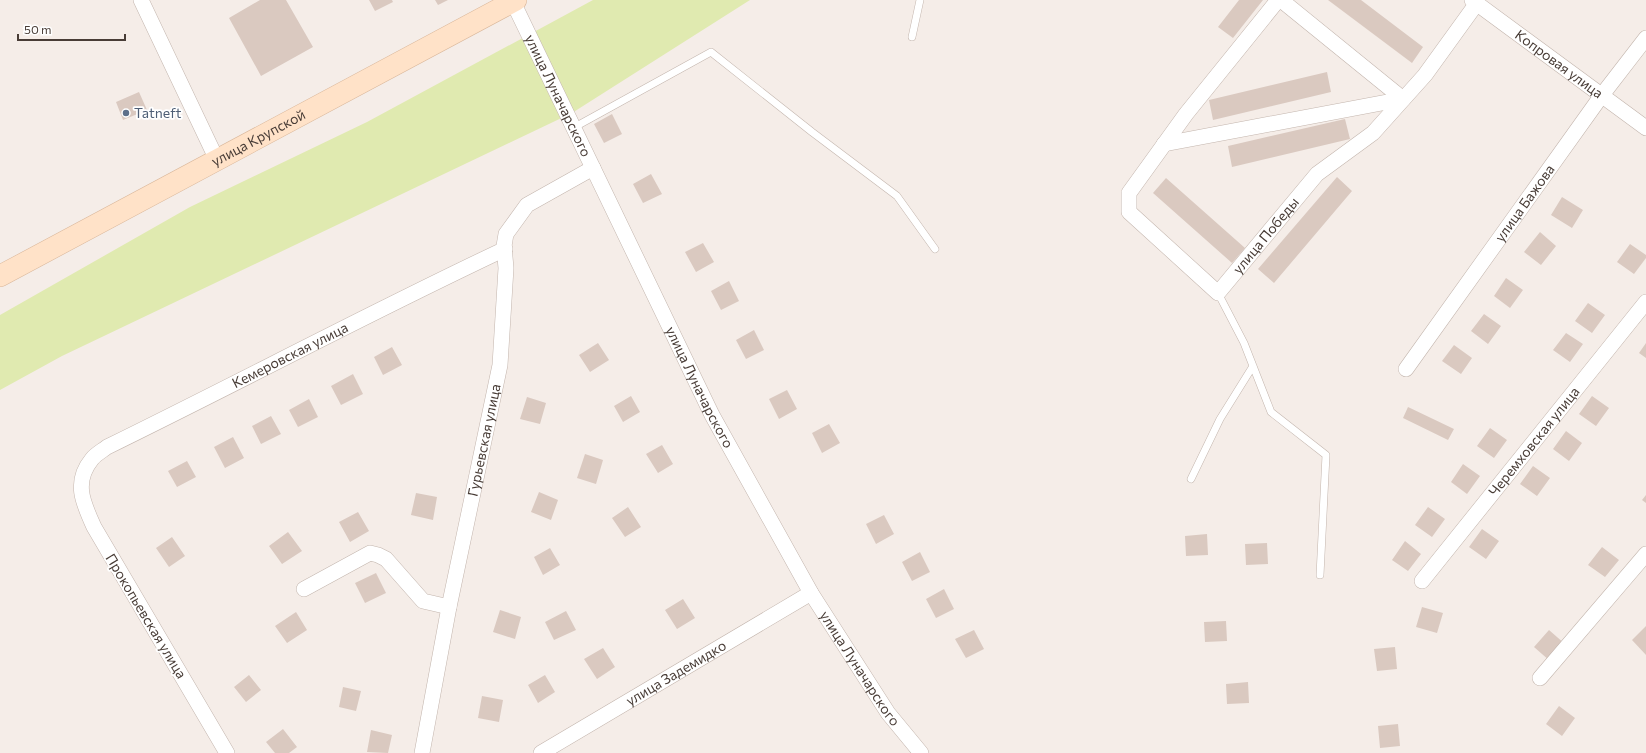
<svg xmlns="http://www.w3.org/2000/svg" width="1646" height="753" viewBox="0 0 1646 753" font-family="Commissioner,sans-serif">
<rect width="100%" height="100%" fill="#f5ede8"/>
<path fill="#e0eab0" d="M593 0H750L572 113 62 356 0 390V315L190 207 367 122Z"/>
<path fill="#dac9c0" d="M260 0H286L313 47 261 76 229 18Z
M369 0H392L393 2 375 11Z
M435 0H448L438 5Z
M1239 0H1263L1233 38 1218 27Z
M1328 0H1361L1423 47 1412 63Z
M1327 72 1331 92 1213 120 1209 100Z
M139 92 147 110 123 120 116 102Z
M612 114 622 134 604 143 594 124Z
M1345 119 1350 139 1232 167 1228 146Z
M651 174 662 194 643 203 633 184Z
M1337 177 1352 191 1274 283 1258 269Z
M1166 178 1245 248 1232 263 1153 193Z
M1562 197 1583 210 1572 228 1551 215Z
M1540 232 1556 246 1541 265 1524 252Z
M703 243 714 262 696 272 685 252Z
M1630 244 1646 255V258L1634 274 1617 262Z
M1506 278 1523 290 1510 308 1494 296Z
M729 281 739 301 721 310 711 291Z
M1588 303 1605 315 1592 333 1575 321Z
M1484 314 1501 326 1488 344 1471 331Z
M754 330 764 350 746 359 736 340Z
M1566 333 1583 344 1570 362 1553 350Z
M598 343 609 360 590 372 579 355Z
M1646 343V358L1639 353Z
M1454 345 1472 358 1461 374 1442 361Z
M392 347 402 365 383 375 374 357Z
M353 374 363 394 341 405 331 386Z
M787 390 797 409 779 419 769 399Z
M631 396 640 412 623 422 614 406Z
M1592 396 1609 408 1596 426 1579 414Z
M527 397 546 403 540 424 520 419Z
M309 399 318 417 298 427 289 410Z
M1408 407 1454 429 1448 440 1403 418Z
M271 416 281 434 261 444 252 426Z
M829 424 840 443 822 453 812 433Z
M1490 428 1507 440 1494 458 1477 446Z
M1566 431 1582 443 1569 461 1553 449Z
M233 437 244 458 225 468 214 447Z
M662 445 673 464 658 473 646 454Z
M585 454 603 460 596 484 577 478Z
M187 461 196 477 177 487 168 471Z
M1463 464 1480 476 1467 494 1451 482Z
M1533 466 1550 478 1537 496 1520 484Z
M539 492 558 500 551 520 531 512Z
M416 493 437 497 433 520 411 515Z
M1646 495V503L1642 500Z
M628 507 641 527 625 537 612 518Z
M1428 507 1445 519 1432 537 1415 525Z
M358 512 369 531 350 542 339 522Z
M884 515 894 534 876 544 866 524Z
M1482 529 1499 541 1486 559 1469 547Z
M288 532 302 551 282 564 269 546Z
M1207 534 1208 555 1186 556 1185 536Z
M172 537 185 556 169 567 156 548Z
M1405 541 1421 554 1408 571 1392 560Z
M1267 543 1268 564 1246 565 1245 544Z
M1602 547 1619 560 1605 577 1588 565Z
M550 548 560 565 543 575 534 557Z
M920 552 930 572 912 581 902 562Z
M376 573 386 593 365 603 355 583Z
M944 589 954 609 936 618 926 599Z
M683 599 695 618 677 629 665 610Z
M1422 607 1443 613 1437 633 1416 627Z
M500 610 521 617 515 639 493 632Z
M566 611 576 630 554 640 545 622Z
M296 612 307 630 287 643 275 626Z
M1226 621 1227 641 1205 642 1204 622Z
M1646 626V655L1632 640Z
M974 630 984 649 966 658 955 639Z
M1549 630 1565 644 1550 661 1534 647Z
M1395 647 1397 669 1377 671 1374 649Z
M603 648 615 667 597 679 584 659Z
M249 675 261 690 246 702 234 687Z
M545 675 555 692 538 703 528 685Z
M1248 682 1249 703 1227 704 1226 684Z
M343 687 361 691 356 711 339 707Z
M482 696 503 700 499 722 478 718Z
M1559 706 1575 718 1562 736 1546 724Z
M1398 724 1400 746 1380 748 1378 726Z
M283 729 297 747 289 753H275L266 742Z
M371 730 392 735 388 753 367 752Z"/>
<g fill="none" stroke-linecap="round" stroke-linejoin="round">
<g stroke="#c3b5ad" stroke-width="8">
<path id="lane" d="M912 37 920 0
M573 128 711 52 812 132 897 196 935 249
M1218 293 1244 343 1271 412 1326 455 1320 575
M1191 479 1220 419 1253 366"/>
</g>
<g stroke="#c3b5ad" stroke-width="16">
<g id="street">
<path d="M141 0 217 160"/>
<path id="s1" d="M1278 0 1186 114 1129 193V212L1218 293 1317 174 1373 133 1425 75 1477 3"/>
<path d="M1281 0 1403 99"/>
<path id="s2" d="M1472 0 1646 128"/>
<path id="s3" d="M513 2 712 415 811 593 888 713 921 753"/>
<path d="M1164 144 1403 99"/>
<path id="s4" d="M1406 369 1602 95 1646 38"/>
<path id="s5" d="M1422 581 1646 302"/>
<path d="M304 589 370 553 378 555 386 559 423 601 449 607"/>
<path d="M1540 678 1646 554"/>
<path id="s6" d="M227 753 94 527C83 503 73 482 92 459 96 454 102 451 107 447 240 382 371 312 505 249"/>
<path id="s7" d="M422 753 449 607 500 365 506 268 504 246 506 234 527 205 593 168"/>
<path id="s8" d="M541 753 811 593"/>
</g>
</g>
<g stroke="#d9b699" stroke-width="22">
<g id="secondary">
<path id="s9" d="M0 276 516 0"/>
</g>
</g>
<use href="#lane" stroke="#fff" stroke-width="7"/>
<use href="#street" stroke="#fff" stroke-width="15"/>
<use href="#secondary" stroke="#ffe2c8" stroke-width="21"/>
</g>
<circle fill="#5c6f8a" stroke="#fff" stroke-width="1.5" cx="126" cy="113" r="4"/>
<g text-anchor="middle" stroke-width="3.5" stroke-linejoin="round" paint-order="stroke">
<g font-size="14" fill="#483c36" stroke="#fff">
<text dy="5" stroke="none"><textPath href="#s2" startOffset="108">Копровая улица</textPath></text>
<text dy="5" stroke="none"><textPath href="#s3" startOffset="104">улица Луначарского</textPath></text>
<text dy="5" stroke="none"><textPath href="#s9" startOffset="293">улица Крупской</textPath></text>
<text dy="5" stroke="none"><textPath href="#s4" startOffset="204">улица Бажова</textPath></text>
<text dy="5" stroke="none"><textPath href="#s1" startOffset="458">улица Победы</textPath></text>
<text dy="5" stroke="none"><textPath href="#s6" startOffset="559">Кемеровская улица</textPath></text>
<text dy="5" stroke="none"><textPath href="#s3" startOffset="428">улица Луначарского</textPath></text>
<text dy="5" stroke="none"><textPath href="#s7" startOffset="319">Гурьевская улица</textPath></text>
<text dy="5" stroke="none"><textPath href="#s5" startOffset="179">Черемховская улица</textPath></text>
<text transform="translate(146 616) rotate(59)" y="5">Прокопьевская улица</text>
<text dy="5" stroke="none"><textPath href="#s3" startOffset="752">улица Луначарского</textPath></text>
<text dy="5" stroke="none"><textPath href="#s8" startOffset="157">улица Задемидко</textPath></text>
</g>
<g font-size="14" fill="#4e5e75" stroke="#fff" text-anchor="start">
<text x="134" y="118">Tatneft</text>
</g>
</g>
<path d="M18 34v6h107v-6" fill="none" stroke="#483c36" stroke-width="2"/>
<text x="24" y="34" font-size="12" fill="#483c36" stroke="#ffffff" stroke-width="3" paint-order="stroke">50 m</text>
</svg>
